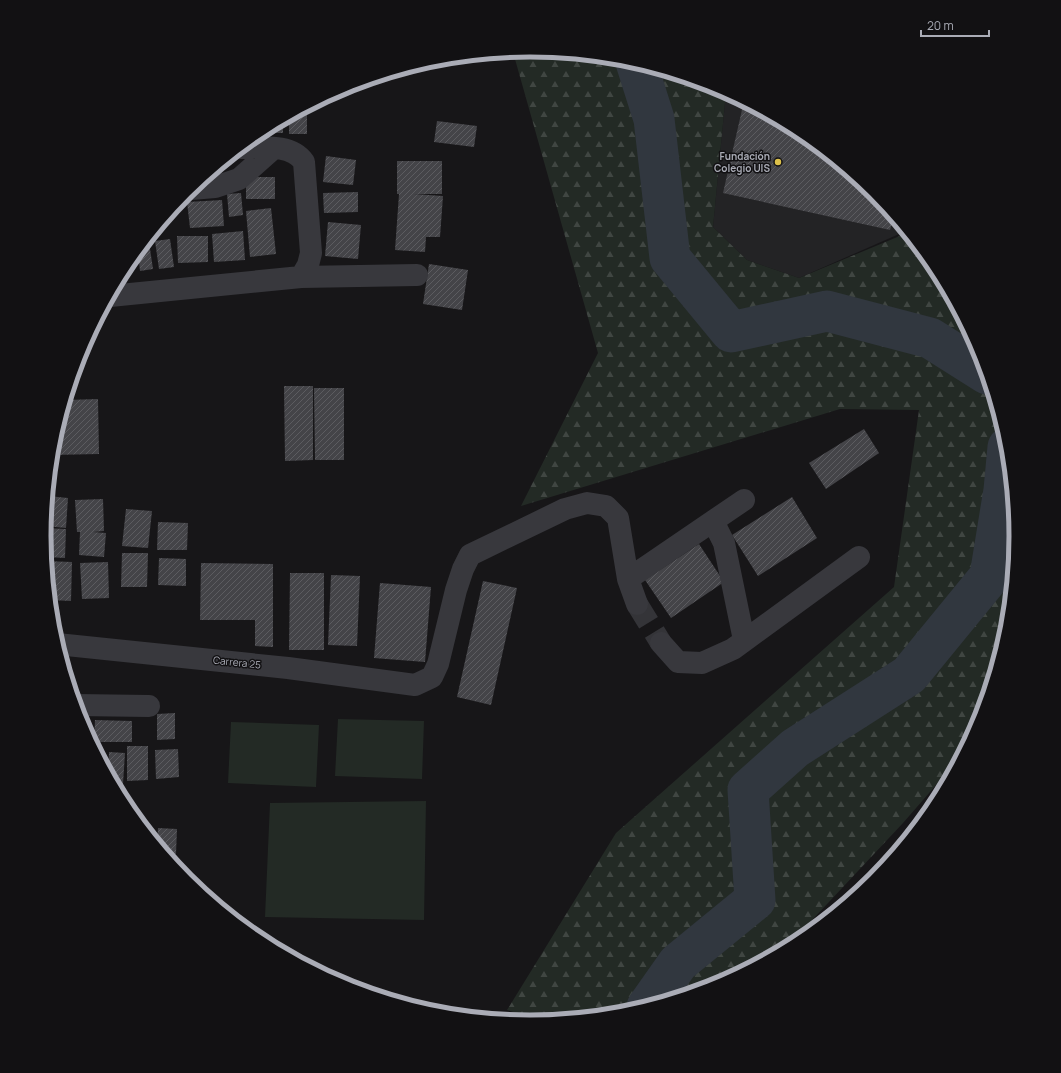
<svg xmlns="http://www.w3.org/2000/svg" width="1061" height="1073" viewBox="0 0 1061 1073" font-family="Manrope,sans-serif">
<defs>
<pattern id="forest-firs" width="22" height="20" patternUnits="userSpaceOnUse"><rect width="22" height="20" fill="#232a25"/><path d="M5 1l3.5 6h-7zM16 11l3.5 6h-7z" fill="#404642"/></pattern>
<pattern id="building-hatch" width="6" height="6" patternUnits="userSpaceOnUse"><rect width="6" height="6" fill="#444448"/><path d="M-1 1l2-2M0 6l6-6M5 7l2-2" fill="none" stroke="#5c5c60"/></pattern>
</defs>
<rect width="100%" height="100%" fill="#171618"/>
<path fill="#232325" d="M726 92 801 132 875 193 906 231 799 278 747 260 713 227Z"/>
<path fill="#232a25" d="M338 719 424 721 422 779 335 776Z
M231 722 319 725 316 787 228 783Z
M426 801 424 920 265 917 270 803Z"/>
<path fill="url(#forest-firs)" d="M531 50 626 59 717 87 726 92 713 227 747 260 799 278 907 233 935 266 980 351 1008 442 1017 537 1008 632 980 723 963 754 903 823 783 951 716 986 625 1014 543 1022 507 1010 616 833 894 587 919 410 840 409 521 506 598 353 513 52Z"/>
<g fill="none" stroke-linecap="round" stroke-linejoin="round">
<path stroke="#31373f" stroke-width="41" d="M636 62 654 119 670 258 731 332 827 311 930 338 987 374
M647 1007 678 963 755 900 748 790 795 748 909 675 990 576 1004 490 1008 447"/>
</g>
<path fill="url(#building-hatch)" d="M744 101 801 132 875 193 894 216 890 230 723 193Z
M307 107V134H289V117Z
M283 120V133H270L269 127Z
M437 121 477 126 474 147 434 142Z
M326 156 356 160 353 185 323 182Z
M397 161H442V194H414L443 196 440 237H426L425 252 395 250 399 194H397Z
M246 177H275V199H246Z
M358 192V212L324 213 323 193Z
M241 193 243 215 229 217 227 194Z
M222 200 224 226 190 228 187 202Z
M271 208 276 254 250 257 246 211Z
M166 218V224H160Z
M328 222 361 225 358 259 325 256Z
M243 231 245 260 214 262 212 234Z
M177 236H208V262L178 263Z
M170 239 174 267 159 269 155 241Z
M146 242H149L153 269 140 271 138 252Z
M131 259 132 272H123L126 266Z
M429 264 468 270 462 310 423 304Z
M284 386H313V460L285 461Z
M314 388H344V460H315Z
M98 399 99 454 52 455 53 441 66 400Z
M864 429 879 453 826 489 809 463Z
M48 496 68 498 66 528 45 526Z
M792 497 817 538 758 576 732 535Z
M103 499 104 531 93 532 106 533 104 557 79 555 80 532H77L75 500Z
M126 509 152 511 148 548 122 546Z
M158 522 188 523 187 550H157Z
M45 528 66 529 65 558 46 557Z
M699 544 724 582 671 618 645 580Z
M122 553H148L147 587H121Z
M159 558 186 559V586L158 585Z
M46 561 72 562 71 601 50 600Z
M108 562 109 598 82 599 80 563Z
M201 563 273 564V647L255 646V620H200Z
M290 573H324V650H289Z
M331 575 360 576 357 646 328 645Z
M483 581 517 588 491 705 457 697Z
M380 583 431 587 425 662 374 658Z
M175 713V739L157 740V714Z
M95 720 132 721V742H94Z
M127 746H148V780L127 781Z
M178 749 179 777 156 779 155 750Z
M96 751H103L102 762Z
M109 752 125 753 123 784 113 783 108 773Z
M158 828 177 829 176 854 164 853 157 844Z"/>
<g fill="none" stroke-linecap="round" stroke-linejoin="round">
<path stroke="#343438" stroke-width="22" stroke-dasharray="22 11" stroke-linecap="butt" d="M637 604 661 643"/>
<path stroke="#38383d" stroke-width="22" d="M241 148C261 148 291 143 304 162L311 253 308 265 301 277
M191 189 215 187 239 179 274 148
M110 296 301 277 417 275
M713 521 724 543 744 640
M628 579 744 500
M661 643 678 662 702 663 733 649 859 557
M57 644 288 668 415 685 432 677 438 664 456 590 463 569 470 555 565 509 587 503 606 506 618 518 628 579 637 604
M76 705 149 706"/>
</g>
<circle fill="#dcc04a" stroke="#121113" stroke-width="1.5" cx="778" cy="162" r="4"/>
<g text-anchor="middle" stroke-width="3" stroke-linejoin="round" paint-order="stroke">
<g font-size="10" font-weight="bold" fill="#aaacb6" stroke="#121113" text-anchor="end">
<text x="770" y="160">Fundación<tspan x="770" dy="12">Colegio UIS</tspan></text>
</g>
<g font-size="10" fill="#aaacb6" stroke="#121113">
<text transform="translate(237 662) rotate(6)" y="4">Carrera 25</text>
</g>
</g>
<path d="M0 0H1061V1073H0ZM51 536a479 479 0 1 1 958 0a479 479 0 1 1-958 0Z" fill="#121113" fill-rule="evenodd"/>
<path fill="none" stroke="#aaacb6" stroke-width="5" d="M51 536a479 479 0 1 1 958 0a479 479 0 1 1-958 0Z"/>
<path d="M921 30v6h68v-6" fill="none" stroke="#aaacb6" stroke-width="2"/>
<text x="927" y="30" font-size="12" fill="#aaacb6" stroke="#121113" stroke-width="3" paint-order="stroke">20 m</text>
</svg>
